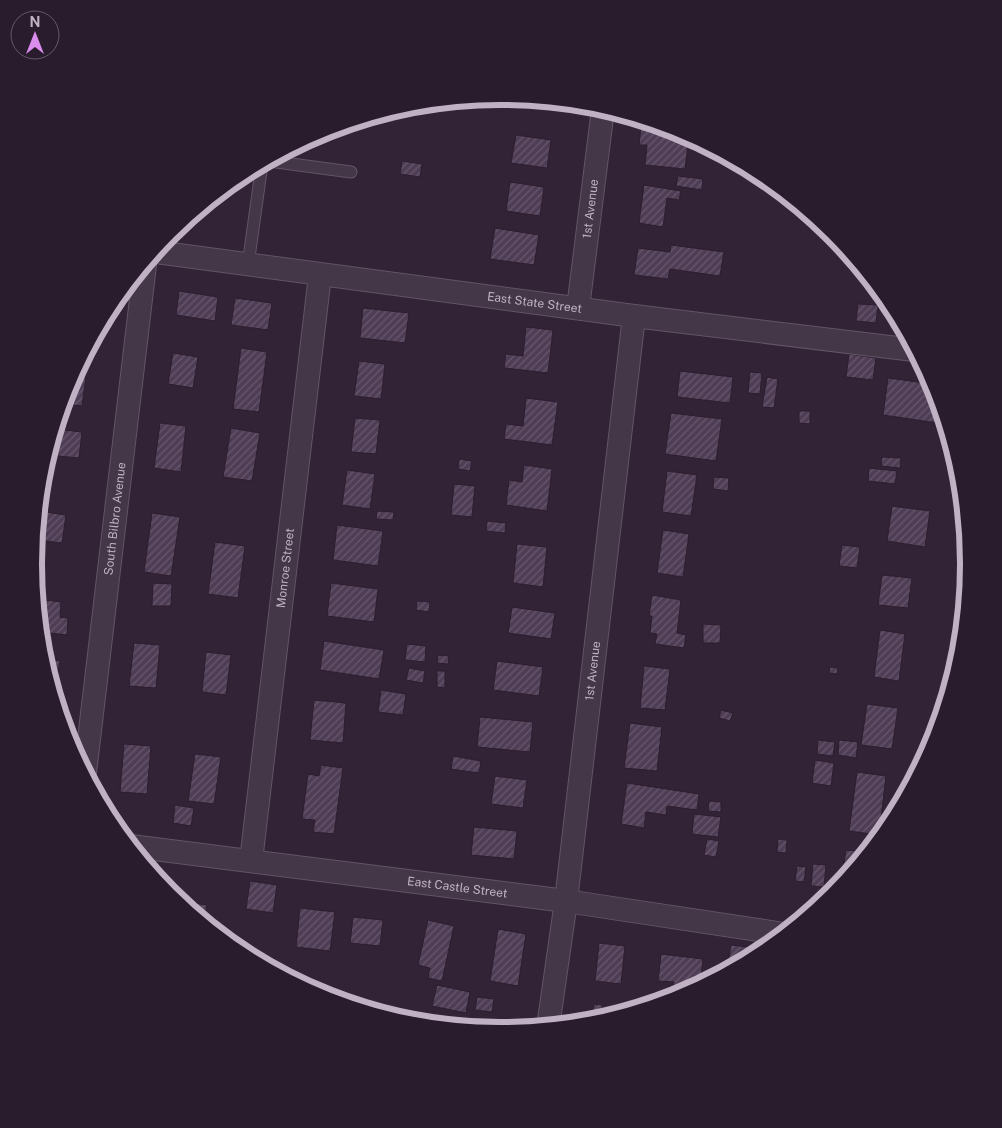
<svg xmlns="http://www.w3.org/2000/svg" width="1002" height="1128" viewBox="0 0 1002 1128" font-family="'Public Sans',sans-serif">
<defs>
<pattern id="building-hatch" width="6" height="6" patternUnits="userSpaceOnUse" patternTransform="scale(1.25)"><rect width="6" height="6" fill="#4f3d55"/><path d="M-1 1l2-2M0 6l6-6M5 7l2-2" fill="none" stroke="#67576c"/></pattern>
</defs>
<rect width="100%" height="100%" fill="#322337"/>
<path fill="url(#building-hatch)" stroke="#2b1e2e" d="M517 98 562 103 561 110 516 103Z
M641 127 677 131 689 137 685 169 645 165 647 145H639Z
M516 135 551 140 547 168 511 163Z
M402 161 422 164 420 177 400 174Z
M678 176 703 179 702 190 676 186Z
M510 182 544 187 540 216 506 211Z
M644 185 681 191 679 200 667 198 663 227 639 223Z
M495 228 539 235 534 265 490 259Z
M671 245 724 252 720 276 670 269 668 279 634 275 638 248 670 252Z
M179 291 218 297 215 321 176 315Z
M235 298 272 303 268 330 231 325Z
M858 304 878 305 876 323 856 321Z
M363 308 409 313 405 343 360 338Z
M526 327 553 330 548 373 504 368 506 354 523 356Z
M90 347 82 406 64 404 69 385Z
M241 348 267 352 259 412 233 409Z
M173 353 198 357 193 388 168 384Z
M849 354 876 358 873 380 846 377Z
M359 361 385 364 381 399 354 396Z
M680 371 733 377 730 403 677 397Z
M750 372 762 373 760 394 748 393Z
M767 377 778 379 774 408 762 407Z
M888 378 932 384 944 424 883 415Z
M526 398 558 402 552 445 504 439 506 424 523 426Z
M799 411H810V424L799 423Z
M671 413 722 419 716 461 665 454Z
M355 418 380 420 376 454 351 452Z
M160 423 186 426 181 472 154 468Z
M231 428 260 433 252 481 223 477Z
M56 429 82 432 79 458 48 455Z
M882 457 901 458 900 468 881 466Z
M459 459 472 461 470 471 458 469Z
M524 465 552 469 547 511 506 505 509 480 522 482Z
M869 468 897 471 895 484 868 481Z
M347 470 375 474 370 509 342 505Z
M667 471 697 475 691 516 662 512Z
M714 477 729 478 728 491 713 489Z
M454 484 475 486 472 517 451 515Z
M892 506 930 511 925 547 887 541Z
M39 511 66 515 62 543 36 540Z
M377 511 394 512 393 520 376 519Z
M152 513 180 517 171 576 144 572Z
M487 521 506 523 505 533 486 531Z
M337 525 383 531 378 566 333 560Z
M663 530 689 534 683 577 657 573Z
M215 542 245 546 238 598 208 594Z
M517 544 547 547 543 587 513 583Z
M842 545 860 547 857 568 839 566Z
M882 575 912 578 908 608 878 605Z
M153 583 172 584 171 606H152Z
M331 583 378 589 374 622 327 616Z
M652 595 681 600 677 633 686 635 684 648 655 644 657 634 650 633 652 616H649Z
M37 599 61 602 60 617 68 618 67 635 40 632Z
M417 601 430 602 429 612 416 610Z
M512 607 555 613 551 639 508 633Z
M703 624 721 625 720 643H703Z
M880 630 905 634 899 681 874 677Z
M324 641 384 650 379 679 320 670Z
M134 643 160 645 156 688 129 686Z
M407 644 426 646 425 662 405 660Z
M206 652 231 655 226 695 202 692Z
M438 655 449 656 448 664 437 663Z
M44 658 60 661 55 689H53Z
M497 661 543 667 539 696 493 690Z
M644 666 670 669 665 710 640 708Z
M830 667 838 668 837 674 829 673Z
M409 668 425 671 423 683 406 680Z
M437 671H445V688L437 687Z
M381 690 406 694 403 715 378 712Z
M314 700 346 703 343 743 310 740Z
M867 704 898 708 892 749 861 745Z
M721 710 733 713 730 721 719 718Z
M480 717 533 722 530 752 477 747Z
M630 723 662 727 657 771 624 768Z
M818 740 835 742 833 756 817 754Z
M839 740 858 742 856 758 838 755Z
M124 744 151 746 147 794 120 792Z
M195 754 221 757 214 804 188 801Z
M453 756 481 761 479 773 451 769Z
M815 760 834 763 831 786 812 783Z
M321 765 343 768 334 834 313 832 315 820 302 819 308 774 319 776Z
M857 772 886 776 879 835 849 831Z
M495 776 527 780 523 808 491 804Z
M627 783 699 794 697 810 667 806 666 815 646 812 644 828 621 824Z
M709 801 721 802V812L708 811Z
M175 805 194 808 191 826 173 823Z
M694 814 721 817 718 837 692 834Z
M474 827 517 831 514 859 471 855Z
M707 839 719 841 716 857 704 855Z
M778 839 787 840 786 853 777 852Z
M846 850 866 852 841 882Z
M813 864 826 865 824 887 811 886Z
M797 866 806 867 804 882 795 881Z
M250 881 277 885 273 913 246 909Z
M179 901 207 905 204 922Z
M300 908 335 912 330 951 296 947Z
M353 917 383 920 380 946 350 943Z
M428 920 454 926 442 981 428 978 430 968 418 965Z
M498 929 526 934 518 986 490 981Z
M599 943 625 946 621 984 595 981Z
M731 945 764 949 727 970Z
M661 954 703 959 700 985 672 998 674 982 658 981Z
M437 985 470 992 466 1013 432 1006Z
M477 997 494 999 492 1012 475 1010Z
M617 1003 632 1004 631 1011 615 1015Z
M594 1004 603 1005 601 1015 592 1014Z"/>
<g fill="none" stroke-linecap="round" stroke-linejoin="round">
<g stroke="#625565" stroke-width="13">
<path id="service" d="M269 161 351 172
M248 265 262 164"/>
</g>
<g stroke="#625565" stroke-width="24">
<g id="minor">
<path id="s1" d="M156 252 634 316 914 350"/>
<path id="s2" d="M578 308 603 109"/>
<path id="s3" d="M85 773 145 265"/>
<path id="s4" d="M131 846 566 901 784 934"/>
<path id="s5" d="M251 861 320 275"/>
<path id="s6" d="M548 1027 566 901 634 316"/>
</g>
</g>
<use href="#service" stroke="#443748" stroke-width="11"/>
<use href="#minor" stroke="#443748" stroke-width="22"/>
</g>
<g text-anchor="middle" stroke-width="5" stroke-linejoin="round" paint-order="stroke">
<g font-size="12" fill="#c0b2c4" stroke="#291c2c">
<text dy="4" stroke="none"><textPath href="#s2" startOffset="100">1st Avenue</textPath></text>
<text dy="4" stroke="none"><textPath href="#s1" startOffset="382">East State Street</textPath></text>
<text dy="4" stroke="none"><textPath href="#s3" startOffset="256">South Bilbro Avenue</textPath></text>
<text dy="4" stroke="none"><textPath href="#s5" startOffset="295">Monroe Street</textPath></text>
<text dy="4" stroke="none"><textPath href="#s6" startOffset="359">1st Avenue</textPath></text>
<text dy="4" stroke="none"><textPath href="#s4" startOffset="329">East Castle Street</textPath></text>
</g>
</g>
<path d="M0 0H1002V1128H0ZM500 105H502A458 458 0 0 1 960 563V564A458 458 0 0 1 502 1022H500A458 458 0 0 1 42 564V563A458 458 0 0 1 500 105Z" fill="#291c2c" fill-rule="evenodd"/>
<path fill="none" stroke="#c0b2c4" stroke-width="6" d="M500 105H502A458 458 0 0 1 960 563V564A458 458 0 0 1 502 1022H500A458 458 0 0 1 42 564V563A458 458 0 0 1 500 105Z"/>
<g transform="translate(35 35)"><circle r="24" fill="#291c2c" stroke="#655869"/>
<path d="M0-4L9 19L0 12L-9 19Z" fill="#db8ded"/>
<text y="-8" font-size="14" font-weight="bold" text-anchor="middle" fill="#c0b2c4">N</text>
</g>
</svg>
